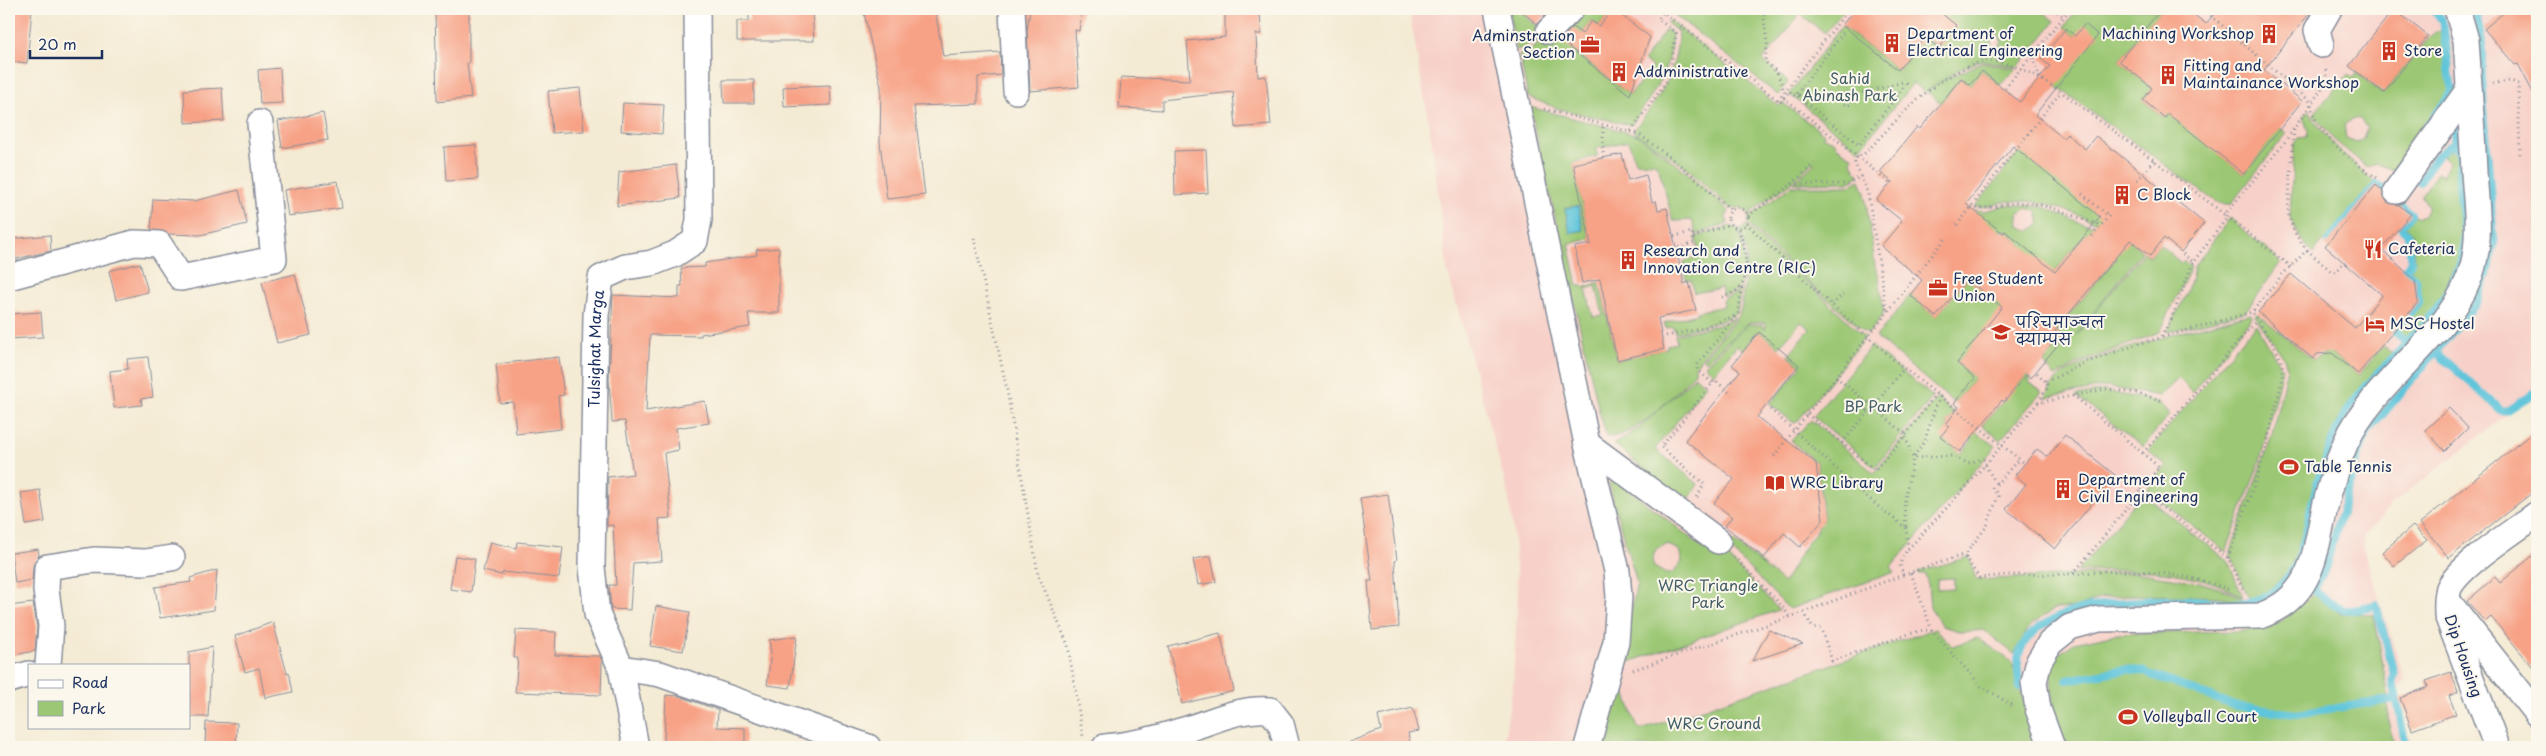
<svg xmlns="http://www.w3.org/2000/svg" width="2546" height="756" viewBox="0 0 2546 756" font-family="'Playpen Sans','Playpen Sans Deva',sans-serif">
<rect width="100%" height="100%" fill="#fbf7ec"/>
<filter id="ink" filterUnits="userSpaceOnUse"><feTurbulence type="fractalNoise" baseFrequency=".02" numOctaves="2"/><feDisplacementMap in="SourceGraphic" scale="10" xChannelSelector="R" yChannelSelector="G"/><feConvolveMatrix kernelMatrix="1 2 1 2 8 2 1 2 1" color-interpolation-filters="sRGB"/></filter>
<filter id="wash" filterUnits="userSpaceOnUse"><feTurbulence type="fractalNoise" baseFrequency=".0096" numOctaves="4" result="noise"/><feDisplacementMap in="SourceGraphic" scale="20" xChannelSelector="R" yChannelSelector="G"/><feGaussianBlur stdDeviation="1.12" result="paint"/><feColorMatrix in="noise" values="0 0 0 0 0 0 0 0 0 0 0 0 0 0 0 0 0 1.4 0 .05"/><feComposite in="paint" operator="in"/></filter>
<g filter="url(#wash)">
<rect width="100%" height="100%" fill="#f4ebd4"/>
<path fill="#f7d1c9" d="M1409 9H2537V396L2512 411 2393 503 2365 535 2363 547 2405 681 2390 700 2414 747H1503L1513 683 1518 593 1513 528 1508 494 1447 269 1432 143Z"/>
<path fill="#9cc875" stroke="#5c7c6a" fill-rule="evenodd" d="M1508 9H1520L1532 22 1545 30C1538 42 1529 47 1516 50Z
M1582 9 1586 12 1589 9H1613L1599 26 1591 21 1571 49 1630 95 1652 67 1644 60 1666 29 1672 34C1669 76 1653 93 1631 125L1559 109 1528 97 1519 54 1528 52Z
M1667 9H1845L1825 33 1800 14 1763 60 1788 82 1778 95Z
M1948 9H2039L2055 21 2018 67 1982 60 1960 69 1925 92 1913 83 1859 150 1789 94 1842 26 1898 70 1925 37 1939 48 1943 15ZM1994 34H1998L2002 41 1998 47 1991 45V37Z
M2078 9H2161L2119 61 2152 88 2143 100 2164 118 2175 106 2187 128 2244 174 2280 128 2287 133 2231 204H2221L2216 202 2045 78 2089 46 2064 27Z
M1669 20 1779 106 1783 103 1824 134 1823 137 1834 141 1837 147 1853 157 1851 161 1859 176 1848 182 1794 183 1814 164 1813 162 1791 183 1748 214C1744 207 1739 207 1731 209L1687 168 1633 131C1659 98 1677 75 1678 32L1667 23Z
M2442 30 2450 90 2393 170 2377 164 2367 167 2334 140 2314 115 2316 111 2348 74 2353 78 2357 73 2383 94 2430 36ZM2354 118 2360 119 2367 128 2363 139 2357 142 2346 138 2344 125Z
M1983 62 2017 69 2000 85 1982 71 1970 85 1961 78 1941 103 1927 92 1940 82Z
M1530 107 1638 135 1684 170 1729 211 1726 217 1728 223 1696 235 1692 220 1673 221 1659 169 1655 163 1635 162 1629 141 1597 148V156L1573 163 1590 239 1569 244 1578 286H1583L1584 288 1599 282 1617 360 1667 348V345L1677 343 1675 335 1721 324 1735 317 1695 366V373C1673 394 1638 438 1607 437L1599 411ZM1596 286 1603 315 1593 317 1586 289Z
M2309 109C2323 141 2352 159 2376 184L2332 236 2326 238 2313 254 2300 238 2290 218 2294 145 2299 138 2307 137 2308 131 2303 117Z
M2024 146 2107 204 2098 224C2070 212 2044 199 2013 201 1999 201 1988 208 1975 207Z
M2450 149 2456 154 2462 243 2457 263 2435 307 2408 340 2398 332 2420 302C2420 296 2420 288 2418 282 2415 272 2407 271 2415 261L2412 233 2406 226 2414 215 2418 218 2424 216 2428 206 2421 195 2437 173 2443 176 2449 162 2443 157Z
M1860 180 1865 193 1875 266 1879 276 1884 314 1868 334 1809 283 1748 224 1749 217 1792 186H1848Z
M2010 204 2044 207 2077 222 2096 226 2089 234 2086 233 2053 274 2011 235 2005 230 2000 231 1972 210 1985 211ZM2027 208 2037 211 2040 223 2030 231 2019 226 2018 214Z
M2230 218 2281 262 2245 312 2167 332 2188 291 2195 265Z
M2108 223 2142 251 2076 335 2144 252 2150 257 2160 245 2181 263 2183 261 2191 267 2160 332 2077 364 2055 377 2044 363 2064 338 2050 325 2046 307 2064 321 2116 258 2096 239Z
M1746 225 1865 337 1797 422 1794 423 1770 404 1801 366 1788 355 1810 329 1801 322 1779 347 1758 331 1743 350 1737 345 1714 373 1705 365 1748 324 1763 325 1764 328H1766L1765 323 1749 322 1706 361 1703 359 1739 315 1742 305 1747 255 1740 229Z
M1730 226 1738 229C1743 243 1749 272 1740 285 1737 292 1729 294 1723 296L1721 288 1694 293 1691 280H1686L1683 262 1699 255 1696 237Z
M1939 260 2006 306 1957 363 1975 378 1954 403 1876 337 1910 295 1936 317 1965 281Z
M1741 288 1737 313 1721 321 1675 333 1673 327 1666 328 1664 323 1697 314 1696 312 1724 306 1723 299 1736 293Z
M2257 313 2313 360 2329 351 2359 375 2383 346 2393 354 2344 411 2336 426 2313 486 2300 550 2290 569 2267 593 2250 601 2230 553 2271 438 2287 368 2284 358 2255 316Z
M2251 314 2252 317 2192 393 2179 378 2160 396 2105 387 2045 398C2049 392 2052 384 2057 379 2074 359 2219 321 2251 314Z
M2256 324 2282 369 2260 461 2226 552 2147 490 2166 466 2148 451Z
M1871 346 1933 397 1875 467 1813 416Z
M2027 375 2031 379 2029 382 2042 392 2000 440 1982 425Z
M1695 376 1706 385 1655 449 1698 484 1690 498C1666 492 1634 459 1614 444L1639 428Z
M2104 391 2158 402 2169 415 2143 447 2076 396Z
M1937 398 1954 414 1946 424 1949 426 1941 437 1961 454 1972 440 1970 437 1975 431 1996 446 1891 567 1895 572 1789 609 1728 547 1733 541 1784 583 1803 549 1824 520 1817 463 1791 441 1811 420 1874 473Z
M1614 478 1697 543 1706 540 1717 546 1779 610 1620 665 1637 583 1611 495 1609 483ZM1667 544 1679 550 1682 562 1673 573 1666 574 1654 567 1652 560 1656 549Z
M2142 493 2228 561 2243 597C2198 568 2129 568 2077 572Z
M1969 557 1976 580 2133 572 2199 582 2229 591 2242 598 2240 601 2219 597 2191 596 2127 595 2100 598 2078 608 2054 609 2030 626 2014 654 1984 630 1962 632 1942 626 1930 608 1928 584 1925 574H1918V572ZM1954 578V588L1937 589V579Z
M2314 594 2340 613 2374 614 2388 694V721L2395 747H2065C2054 718 2048 689 2053 658L2074 643 2117 634 2235 631 2257 628 2280 621Z
M1935 629 1953 646 1978 638 2012 662 2037 747H1601L1617 682 1621 681 1637 726 1641 730Z"/>
<path fill="#5ec5da" stroke="#3c7a9c" d="M1578 206 1583 230 1570 233 1565 208Z"/>
<g fill="none" stroke-linecap="round" stroke-linejoin="round">
<path stroke="#5ec5da" stroke-width="8" d="M2431 9 2442 19 2444 28 2453 99
M2454 123 2455 146
M2412 148 2453 90
M2328 241 2377 184 2411 214 2401 227 2408 234 2411 262 2405 270 2416 280 2419 301 2395 332 2408 343
M2436 352 2502 411 2508 410 2537 391
M2067 680 2128 669 2144 672 2235 706 2296 714 2396 699
M2020 687C2018 677 2017 664 2019 654 2036 600 2147 599 2192 600 2217 601 2245 610 2268 595 2301 574 2304 539 2312 503 2318 478 2327 450 2339 426 2368 367 2438 331 2460 264 2469 237 2461 211 2459 184 2458 173 2461 158 2458 147L2450 145 2437 156 2419 182
M2406 747 2393 681 2394 674 2376 604C2346 616 2338 610 2314 590L2325 569 2357 458 2368 432 2475 305 2487 275 2494 243 2482 79V42L2475 9"/>
</g>
<g id="blocks">
<path fill="#f7a286" fill-rule="evenodd" d="M9 9H32L27 63 9 61Z
M469 9V63H467L471 98 437 102 435 10Z
M863 9H935L943 56 1000 52 1001 75 978 77V104L914 106 925 195 887 199 880 142 881 87Z
M1030 9H1082L1079 31 1075 30 1079 87 1030 91 1027 31Z
M1225 9H1260L1261 34H1256L1258 77 1266 76 1271 125 1236 128 1233 92 1162 100V110L1119 108 1121 77 1190 80 1187 41 1225 37Z
M1519 9H1551L1537 24Z
M1613 9 1650 37 1630 95 1560 40 1573 27 1582 34 1591 21 1599 26Z
M1855 9H1936L1957 26 1939 48 1925 37 1898 70 1842 25Z
M2161 9H2187L2206 24 2218 9H2313L2264 70 2302 101 2244 174 2168 114 2165 118 2143 100 2152 88 2119 61Z
M2394 9 2428 36 2384 93 2349 66Z
M2508 9H2537V100L2518 64 2515 65 2484 29Z
M749 10H812L814 41H737V21H749Z
M2085 24 2098 35 2035 115 2063 138 2067 134 2085 149 2096 136 2204 223 2181 252 2164 238 2150 256 2130 240 2055 331 2063 338 2031 378 2027 374 2004 402 2002 400 1960 452 1940 437 1949 426 1946 424 1959 407 1954 403 1975 378 1957 363 2002 307 1967 279 1936 317 1910 295 1922 280 1881 246 1902 221 1876 200 1892 182 1880 172 1917 127 1920 129 1961 78 1970 85 1982 71 2020 102 2050 66 2041 59 2066 28 2075 36ZM2013 146 2100 217 2055 272 2005 231 2003 233 1966 204Z
M280 68 282 103 260 104 258 70Z
M723 80H754V103H724Z
M830 85 831 105 784 107 783 87Z
M222 88 224 121 185 123 184 90Z
M580 88 584 131 552 133 548 91Z
M623 103 664 105 662 134 621 131Z
M323 113 328 140 282 148 278 121Z
M476 145 478 179 446 181 444 147Z
M1206 150 1208 193 1175 195 1174 151Z
M1622 154 1628 180 1646 175 1652 202 1656 201 1658 210 1667 208 1684 284 1689 282 1696 310 1658 318 1664 349 1617 360 1600 279 1582 283 1575 247 1591 244 1573 164Z
M676 165 680 198 617 206 619 172Z
M338 181 342 208 288 216 284 190Z
M2376 185 2382 190 2387 202 2399 205 2411 214 2381 249 2415 280 2418 302 2358 374 2332 353 2317 354 2313 359 2258 312 2291 274 2355 328 2382 295 2325 246Z
M239 190 247 224 200 235 168 234 151 229 153 199 194 201Z
M50 235 51 251 11 260 9 239Z
M779 248V313H748L750 327 701 334V336L650 335 646 411 705 401 709 423 676 428 679 450 664 453 671 518 659 519 662 561 633 563 630 610 611 609 609 585H616L613 525 607 526 608 477 633 474 625 421 612 422 609 379 613 295 679 298V286H682L681 268 705 267V263L757 255 756 250Z
M140 263 148 292 116 300 109 271Z
M295 274 311 335 277 343 262 282Z
M41 312 43 337 9 339V314Z
M1759 332 1799 365 1757 417 1816 463 1823 520 1800 547 1784 533 1764 558 1725 526 1732 517 1714 503 1734 479 1685 440 1740 371 1732 365Z
M148 357 153 397 141 399 142 405 114 408 110 371 128 369 127 359Z
M559 357 564 395 558 396 561 429 516 434 513 402 500 403 496 364Z
M2449 408 2468 428 2445 451 2425 430Z
M2537 429V489L2449 558 2420 523Z
M2065 435 2115 475 2055 549 2006 509 2026 484 2015 475 2037 449 2048 457Z
M40 490 45 522 26 525 21 493Z
M1388 494 1397 560 1395 561 1399 627 1372 630 1368 581H1372L1360 498Z
M2413 526 2427 540 2394 566 2382 552Z
M490 542 516 548 517 542 563 547 559 578 503 572 502 575 483 571Z
M38 549 39 555 33 566 32 580 15 583 11 553Z
M2537 552V672L2491 617 2485 622 2467 601 2495 577 2500 583Z
M455 556 475 559 471 592 450 589Z
M1211 556 1216 582 1198 585 1193 559Z
M217 570 214 610 160 618 155 587 191 582 190 578Z
M33 603 37 627 35 651 9 656V606Z
M656 606 690 612 683 651 650 646Z
M273 622 287 673 289 672 293 692 265 698 259 668 245 672 235 636Z
M516 630 556 632 555 655 600 656 602 661 601 695 515 692 518 658H514Z
M1769 630 1803 644 1752 661Z
M1220 633 1234 691 1182 704 1168 646Z
M797 636 790 688 767 685 771 653 769 640Z
M212 647 208 717H189V652Z
M2451 672 2458 692 2449 696 2456 714 2412 730 2400 698 2428 687 2426 681Z
M666 695 679 696 718 710 717 727 745 728V747H715V744L664 742Z
M1413 708 1419 731 1408 733 1410 743 1391 747H1341V745L1381 730 1378 716Z
M206 722 237 723 236 747H205Z"/>
</g>
</g>
<g filter="url(#ink)">
<use href="#blocks" fill-opacity="0" stroke="#888d99" stroke-width="1"/>
<g fill="none" stroke-linecap="round" stroke-linejoin="round">
<g stroke="#888d99" stroke-width="28">
<g id="minor">
<path d="M1012 9 1016 91"/>
<path d="M1497 9 1587 444 1617 571 1619 597 1616 642 1587 747"/>
<path d="M1549 31 1571 9"/>
<path d="M2321 45 2317 30 2329 9"/>
<path d="M2396 191 2469 89"/>
<path d="M9 277 134 243 159 244 181 278 274 259 260 123"/>
<path d="M1587 444 1718 541"/>
<path d="M2450 604 2537 714"/>
<path d="M48 665 51 626 46 590 47 567 94 560 145 562 172 558"/>
<path d="M621 668 660 674 868 747"/>
<path d="M9 680 29 674"/>
<path id="s1" d="M636 747 621 668 597 614 592 567 596 315 601 278 625 267 652 263 675 254 695 241 699 220 697 9"/>
<path d="M1105 747C1130 745 1156 739 1180 731 1210 723 1239 707 1270 710L1281 724 1287 747"/>
<path d="M2052 747 2038 709 2034 682 2039 661 2050 643 2070 627 2099 619 2260 616C2317 595 2314 549 2327 499 2332 480 2338 460 2346 442 2376 377 2455 335 2473 266 2481 235 2476 204 2474 172 2472 128 2469 84 2466 40L2457 9"/>
<path d="M2497 747 2447 615C2447 606 2446 597 2449 588 2459 566 2516 530 2537 514"/>
</g>
</g>
<path stroke="#888d99" stroke-width="3" stroke-dasharray="1 4" stroke-linecap="butt" d="M1763 9 1767 44 1765 62 1777 72 1784 91
M2053 9 2063 16
M2203 9 2311 102C2312 132 2354 163 2377 178
M1843 33 1796 95 1859 145 1906 84 1903 82 1854 95
M2033 53 2036 70 2044 81
M2493 83 2511 81 2518 84 2520 157
M2005 88 2070 9
M1840 98a7 7 0 1 1 14 0a7 7 0 1 1-14 0Z
M1784 98 1789 91 1794 95 1840 98
M1778 100 1849 9
M1544 109 1639 134 1685 169 1731 210
M1631 131 1669 78 1676 33 1658 19 1663 12 1780 102 1784 98 1857 156 1855 163 1868 194 1887 313
M1603 158V124
M2137 180 2155 159
M1889 183 1857 156 1863 155C1898 120 1931 77 1981 62 1991 59 2011 65 2021 69 2051 81 2078 105 2104 124 2168 169 2229 218 2291 267
M1792 184 1814 163
M2082 194 2109 216 2092 236
M1971 207C1985 212 2008 201 2027 203 2053 205 2076 218 2101 225
M1728 218a10 10 0 1 1 20 0a10 10 0 1 1-20 0Z
M1748 216 1792 184H1848L1861 176
M1746 223 1816 291 1900 365 2023 462
M1957 225 2060 93
M1674 236 1692 232 1694 243 1677 248
M1693 237 1730 224
M974 238 1007 390 1038 574 1068 645 1083 737
M2307 250 2331 271 2335 272 2344 262
M2183 254 2193 262 2226 219 2225 214 2282 146 2327 81 2326 67
M1722 297C1729 294 1738 292 1742 285 1750 269 1744 243 1738 228
M1832 305 1843 294
M1666 336 1703 328 1737 315
M2161 337 2171 320 2193 262
M2037 373 2046 382 2048 387 2038 402
M1836 377 1868 403
M2046 382 2082 364 2138 344 2252 312
M1712 383 1698 370 1697 365 1738 314 1742 285
M2073 395 2159 467 2141 491 2228 558 2244 593
M1941 397 1936 405 1925 440 1913 458 1952 456 1968 463 1983 459 1988 461
M1866.5 407a5.5 5.5 0 1 1 11 0a5.5 5.5 0 1 1-11 0Z
M1876 403 1904 368
M1877 410 1904 433 1913 458 1904 504 1906 528
M1807 414 1875 470 1905 436 1936 394
M1842 443 1869 411
M2143 453 2257 320
M1774 456 1945 239
M1985 465 1996 483
M1697 497 1704 484 1661 447 1715 380 1732 395
M1908 549 1967 486 2038 403 2106 389 2137 393 2162 401
M1734 557 1781 605 1790 617
M1966 558 1967 552 1987 526 1998 496 1993 488 2019 459
M2228 558 2262 463 2283 377C2285 355 2264 331 2252 312L2282 275 2307 250C2297 238 2290 226 2288 211L2294 129
M1911 573 1932 631 1981 686 2012 705
M2074 574C2122 568 2186 571 2230 590
M1903 575 1960 556 1966 558 1979 578 2007 575 2073 574 2141 491
M1804 612 1812 627 1821 628 1832 661 1912 633 1924 630 1932 631
M1633 670 1790 617 1903 575 1900 565 1908 547 1906 528 1874 503 1768 407"/>
<use href="#minor" stroke="#fff" stroke-width="25"/>
</g>
</g>
<defs>
<g id="building-bare" transform="scale(1.5)"><path d="M-4-6H4V6H1V3H-1V6H-4ZM-2.5-4.3h1.7v1.8h-1.7ZM.8-4.3h1.7v1.8H.8ZM-2.5-1h1.7V.8h-1.7ZM.8-1h1.7V.8H.8Z" fill="#c8321e" stroke="#fbf7ec" stroke-width="2.5" paint-order="stroke"/></g>
<g id="office-bare" transform="scale(1.5)"><path d="M-6-3h4V-5.5h4V-3h4V5H-6ZM-1-4.5V-3h2v-1.5ZM-6 0V1H6V0Z" fill="#c8321e" stroke="#fbf7ec" stroke-width="2.5" paint-order="stroke"/></g>
<g id="restaurant-bare" transform="scale(1.5)"><path d="M-5-6h1v4h1v-4h1v4h1v-4h1v5L-1.5 .5V6h-2V.5L-5-1ZM5-6V6H3V1.5H1.5Q1.5-4 5-6Z" fill="#c8321e" stroke="#fbf7ec" stroke-width="2.5" paint-order="stroke"/></g>
<g id="hotel-bare" transform="scale(1.5)"><path d="M-6-4.5h1.5V1H6V5H4.5V3h-9V5H-6ZM-4 0a1.8 1.8 0 1 1 3.6 0ZM.5 0V-2.5h3Q6-2.5 6 0Z" fill="#c8321e" stroke="#fbf7ec" stroke-width="2.5" paint-order="stroke"/></g>
<g id="university-bare" transform="scale(1.5)"><path d="M0-5L7-2L0 1L-7-2ZM-4 1L0 2.5L4 1V4Q0 6-4 4Z" fill="#c8321e" stroke="#fbf7ec" stroke-width="2.5" paint-order="stroke"/></g>
<g id="stadium-bare" transform="scale(1.5)"><path d="M0-5a6.5 5 0 1 0 0 10a6.5 5 0 1 0 0-10ZM-3.5-1.8h7v3.6h-7Z" fill="#c8321e" stroke="#fbf7ec" stroke-width="2.5" paint-order="stroke"/></g>
<g id="library-bare" transform="scale(1.5)"><path d="M-6-4Q-3-5.5-.7-3.5V5Q-3 3-6 4ZM6-4Q3-5.5 .7-3.5V5Q3 3 6 4Z" fill="#c8321e" stroke="#fbf7ec" stroke-width="2.5" paint-order="stroke"/></g>
</defs>
<g fill-rule="evenodd">
<use href="#building-bare" x="2269" y="34"/>
<use href="#building-bare" x="1892" y="43"/>
<use href="#office-bare" x="1590" y="45"/>
<use href="#building-bare" x="2389" y="51"/>
<use href="#building-bare" x="1619" y="72"/>
<use href="#building-bare" x="2168" y="75"/>
<use href="#building-bare" x="2122" y="195"/>
<use href="#restaurant-bare" x="2373" y="249"/>
<use href="#building-bare" x="1628" y="260"/>
<use href="#office-bare" x="1938" y="288"/>
<use href="#hotel-bare" x="2375" y="324"/>
<use href="#university-bare" x="2001" y="332"/>
<use href="#stadium-bare" x="2289" y="467"/>
<use href="#library-bare" x="1775" y="483"/>
<use href="#building-bare" x="2063" y="489"/>
<use href="#stadium-bare" x="2128" y="717"/>
</g>
<g text-anchor="middle" stroke-width="4" stroke-linejoin="round" paint-order="stroke">
<g font-size="15" fill="#1b2f5e" stroke="#fbf7ec" text-anchor="start">
<text x="1907" y="39">Department of<tspan x="1907" dy="17">Electrical Engineering</tspan></text>
<text x="2254" y="39" text-anchor="end">Machining Workshop</text>
<text x="1575" y="41" text-anchor="end">Adminstration<tspan x="1575" dy="17">Section</tspan></text>
<text x="2404" y="56">Store</text>
<text x="2183" y="71">Fitting and<tspan x="2183" dy="17">Maintainance Workshop</tspan></text>
<text x="1634" y="77">Addministrative</text>
<text x="2137" y="200">C Block</text>
<text x="2388" y="254">Cafeteria</text>
<text x="1643" y="256">Research and<tspan x="1643" dy="17">Innovation Centre (RIC)</tspan></text>
<text x="1953" y="284">Free Student<tspan x="1953" dy="17">Union</tspan></text>
<text x="2016" y="328">पश्‍चिमाञ्‍चल<tspan x="2016" dy="17">क्याम्पस</tspan></text>
<text x="2390" y="329">MSC Hostel</text>
<text x="2304" y="472">Table Tennis</text>
<text x="2078" y="485">Department of<tspan x="2078" dy="17">Civil Engineering</tspan></text>
<text x="1790" y="488">WRC Library</text>
<text x="2143" y="722">Volleyball Court</text>
</g>
<g font-size="15" fill="#425d65" stroke="#fbf7ec">
<text x="1850" y="84">Sahid<tspan x="1850" dy="17">Abinash Park</tspan></text>
<text x="1873" y="412">BP Park</text>
<text x="1708" y="591">WRC Triangle<tspan x="1708" dy="17">Park</tspan></text>
<text x="1714" y="729">WRC Ground</text>
</g>
<g font-size="15" fill="#1b2f5e" stroke="#fbf7ec">
<text dy="5" stroke="none"><textPath href="#s1" startOffset="405">Tulsighat Marga</textPath></text>
<text transform="translate(2463 656) rotate(71)" y="5">Dip Housing</text>
</g>
</g>
<rect width="2546" height="756" fill="none" stroke="#fbf7ec" stroke-width="30"/>
<rect x="28" y="664" width="162" height="65" fill="#fbf7ec" stroke="#a1a7b3"/>
<rect x="38" y="680" width="25" height="8" fill="#ffffff" stroke="#a1a7b3"/>
<text x="72" y="688" font-size="15" fill="#1b2f5e">Road</text>
<rect x="38" y="701" width="25" height="15" fill="#9cc875" stroke="#a1a7b3"/>
<text x="72" y="714" font-size="15" fill="#1b2f5e">Park</text>
<path d="M30 50v8h72v-8" fill="none" stroke="#1b2f5e" stroke-width="2.5"/>
<text x="38" y="50" font-size="15" fill="#1b2f5e" stroke="#fbf7ec" stroke-width="4" paint-order="stroke">20 m</text>
</svg>
